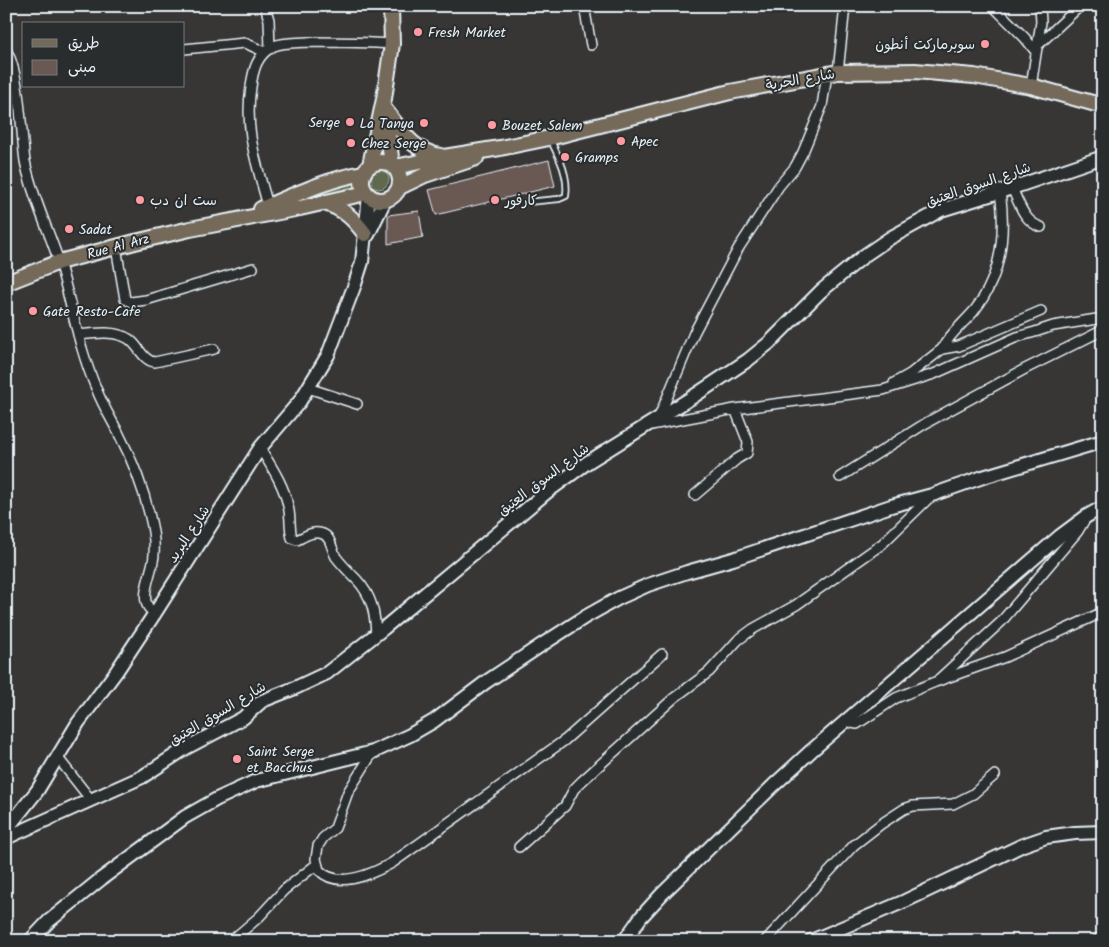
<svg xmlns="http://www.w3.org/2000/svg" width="1109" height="947" viewBox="0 0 1109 947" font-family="Kalam,'Playpen Sans Arabic',sans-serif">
<rect width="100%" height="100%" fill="#373635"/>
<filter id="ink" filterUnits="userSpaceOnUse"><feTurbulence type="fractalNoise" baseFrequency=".02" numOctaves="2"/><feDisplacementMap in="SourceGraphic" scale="10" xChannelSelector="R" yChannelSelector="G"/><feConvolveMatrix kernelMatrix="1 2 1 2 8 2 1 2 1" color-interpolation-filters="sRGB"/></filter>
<g filter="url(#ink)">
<path fill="#60674e" stroke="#a4aca3" d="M369 179a10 10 0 1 1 20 0a10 10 0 1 1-20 0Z
M354 180 357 191 269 209Z"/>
<path fill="#6a5953" stroke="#e8f1f8" d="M549 160 555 186 436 215 429 190Z
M419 211 423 237 388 244V215Z"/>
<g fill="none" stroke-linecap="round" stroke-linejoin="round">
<g stroke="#e8f1f8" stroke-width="8">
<path id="lane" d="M527 202 559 199 566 196C569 176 559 157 550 139"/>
</g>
<g stroke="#e8f1f8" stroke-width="12">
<path id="street" d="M265 6 269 20 270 49
M584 6 591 45
M993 6 1025 38 1036 52
M1037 46 1080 6
M184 49 245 43 265 52
M6 50C20 71 21 133 25 161 32 197 49 230 60 265 72 306 79 349 96 388 102 404 110 417 118 432 132 459 143 487 150 517 153 529 155 542 154 554 154 571 134 603 155 613
M838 72 845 6
M1031 86 1041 22 1040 6
M1012 188C1019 203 1024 222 1041 227
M1000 191C1006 233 1001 277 974 311 963 324 950 333 942 349L959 346 1041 311
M268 206C257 165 244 130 251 87 253 70 257 54 274 46 284 42 297 43 308 42 336 42 364 42 392 44
M116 247 125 299 131 302 146 300 253 268
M78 335C95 333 115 330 129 339 139 346 143 361 155 362L214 349
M894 383 910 374 942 349
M308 388 357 404
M659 417 694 333 738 249 779 186 795 167 803 152 822 106 827 74
M651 425 735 409 883 390 934 374 1017 337 1035 332 1053 326 1103 318
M260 448C271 466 284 485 288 506 291 516 289 527 292 538L297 540C305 536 314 530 323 534 332 538 331 549 336 557 342 565 350 573 357 580 372 596 375 613 376 634
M840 477 926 423 1025 369 1103 330
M695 495 737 459 747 453 748 442 735 409
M939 679 1001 622 1078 531 1084 521
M849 719 852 723 857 724 896 698 935 682 1005 657 1103 612
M373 752 348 792 335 828 323 838 318 846 316 859 319 870C338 890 372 874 392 863L565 740 662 654
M58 758 91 800
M519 847 565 806 574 789 582 781 674 698 709 672 738 640 753 629 796 605 882 544 931 496
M231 941 259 917 284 890 317 864
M765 941 854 845 881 824 904 809 913 806 953 804 973 794 995 775"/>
</g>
<g stroke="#e8f1f8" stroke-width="16">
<path id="secondary" d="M368 235 385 200
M6 830 37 791 78 723 116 672 155 613 260 448 300 401 328 355 355 284 362 262 369 196
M6 838 142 777 186 748 243 718 262 701 295 688 327 673 384 628 547 492 588 462 691 398 748 360 769 343 821 291 865 255 890 238 941 210 1012 188 1103 157
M30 941 49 921 101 879 185 817 217 799 256 781 373 752 410 735 434 721 486 682 543 644 585 617 619 598 648 585 687 572 733 559 891 506 932 495 983 477 1103 441
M624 941 641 917 662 894 774 785 811 751 1060 536 1087 516 1103 507
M811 941 905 901 1023 845 1046 837 1075 833 1103 832
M1099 941 1103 938"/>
</g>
<g stroke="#e8f1f8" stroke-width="18">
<path id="primary" d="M385 110C402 131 413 152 441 156
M385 110 392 165
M362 181a19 19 0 1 1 38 0a19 19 0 1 1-38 0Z
M370 165 384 99 392 44 391 6
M395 167 444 157 500 148 549 138 730 92 838 72 915 71 974 76 1031 86 1103 106
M400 187 425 175 476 158
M324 203C343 208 354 219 365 234
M261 209C294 195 328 179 364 173
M6 283 59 262 135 242 190 229 300 208 366 193"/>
</g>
<use href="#lane" stroke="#2a2d2e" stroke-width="4.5"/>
<use href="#street" stroke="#2a2d2e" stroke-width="9"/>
<use href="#secondary" stroke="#2a2d2e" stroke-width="12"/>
<use href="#primary" stroke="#746a5a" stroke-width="14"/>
</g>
</g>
<g fill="#ff9aa2" stroke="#2a2d2e" stroke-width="2">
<circle cx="418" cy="32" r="5"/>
<circle cx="985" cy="44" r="5"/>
<circle cx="350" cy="122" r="5"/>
<circle cx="424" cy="123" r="5"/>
<circle cx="492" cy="125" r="5"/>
<circle cx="621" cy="141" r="5"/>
<circle cx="351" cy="143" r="5"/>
<circle cx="565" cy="157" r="5"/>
<circle cx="140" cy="200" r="5"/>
<circle cx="495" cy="200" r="5"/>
<circle cx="69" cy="229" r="5"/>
<circle cx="33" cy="311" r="5"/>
<circle cx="237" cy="759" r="5"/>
</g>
<g text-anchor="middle" stroke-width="4" stroke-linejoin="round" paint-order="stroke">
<g font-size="14" fill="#e8f1f8" stroke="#2a2d2e" text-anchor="start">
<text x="428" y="37">Fresh Market</text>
<text x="975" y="49" text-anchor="end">سوبرماركت أنطون</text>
<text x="340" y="127" text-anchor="end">Serge</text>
<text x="414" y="128" text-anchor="end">La Tanya</text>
<text x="502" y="130">Bouzet Salem</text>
<text x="631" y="146">Apec</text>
<text x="361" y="148">Chez Serge</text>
<text x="575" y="162">Gramps</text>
<text x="150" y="205">ست ان دب</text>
<text x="505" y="205">كارفور</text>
<text x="79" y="234">Sadat</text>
<text x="43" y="316">Gate Resto-Cafe</text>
<text x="247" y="756">Saint Serge<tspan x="247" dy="16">et Bacchus</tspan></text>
</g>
<g font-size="14" fill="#e8f1f8" stroke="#2a2d2e">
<text transform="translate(800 79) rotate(-10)" y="5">شارع الحرية</text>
<text transform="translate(978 184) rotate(-19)" y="5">شارع السوق العتيق</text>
<text transform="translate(118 246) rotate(-15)" y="5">Rue Al Arz</text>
<text transform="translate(543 479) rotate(-37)" y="5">شارع السوق العتيق</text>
<text transform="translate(188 534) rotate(-57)" y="5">شارع البريد</text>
<text transform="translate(217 713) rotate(-31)" y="5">شارع السوق العتيق</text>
</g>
</g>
<rect width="1109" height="947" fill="none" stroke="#2a2d2e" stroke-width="25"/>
<rect x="12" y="12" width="1084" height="922" fill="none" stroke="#e8f1f8" stroke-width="2" filter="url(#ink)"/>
<rect x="22" y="22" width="162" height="65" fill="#2a2d2e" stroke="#767b7f"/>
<rect x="32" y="39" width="25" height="8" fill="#746a5a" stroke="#767b7f"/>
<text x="68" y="48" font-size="15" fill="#e8f1f8">طريق</text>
<rect x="32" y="60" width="25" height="15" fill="#6a5953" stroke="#767b7f"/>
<text x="68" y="72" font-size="15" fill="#e8f1f8">مبنى</text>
</svg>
